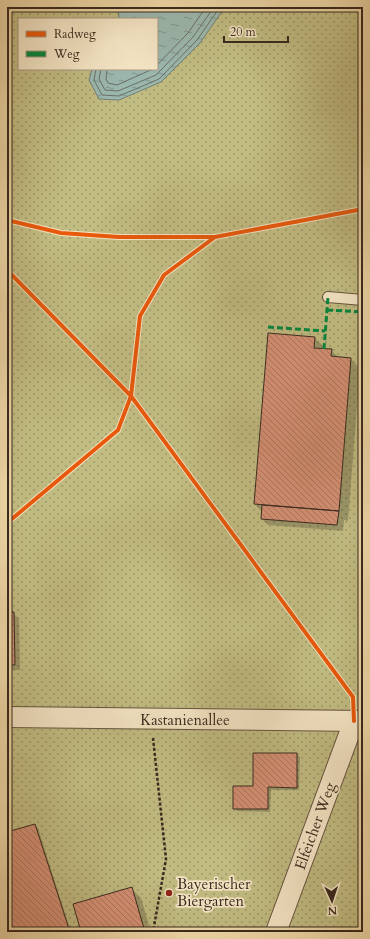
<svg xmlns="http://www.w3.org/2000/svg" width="370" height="939" viewBox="0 0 370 939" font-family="Cardo,serif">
<defs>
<pattern id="park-dots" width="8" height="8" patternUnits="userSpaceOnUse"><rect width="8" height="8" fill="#c1bc82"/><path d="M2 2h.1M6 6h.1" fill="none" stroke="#9e996a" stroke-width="1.8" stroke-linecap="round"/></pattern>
<pattern id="water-ripples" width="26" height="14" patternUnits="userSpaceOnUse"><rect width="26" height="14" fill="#9bb8af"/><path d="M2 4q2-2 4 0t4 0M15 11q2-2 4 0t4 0" fill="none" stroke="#7f968e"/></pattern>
<pattern id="building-back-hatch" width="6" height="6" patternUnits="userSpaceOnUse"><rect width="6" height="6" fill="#d59074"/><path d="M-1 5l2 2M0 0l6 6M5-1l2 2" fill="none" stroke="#ae765f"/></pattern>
</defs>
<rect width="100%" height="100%" fill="#efd8a8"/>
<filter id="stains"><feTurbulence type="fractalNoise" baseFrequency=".005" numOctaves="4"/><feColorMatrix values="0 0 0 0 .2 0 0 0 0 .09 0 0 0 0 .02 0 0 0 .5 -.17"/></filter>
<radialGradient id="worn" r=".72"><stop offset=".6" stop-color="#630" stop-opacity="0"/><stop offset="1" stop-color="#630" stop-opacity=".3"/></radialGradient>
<path fill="url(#park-dots)" stroke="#7c7250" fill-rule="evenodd" d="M7 7H363V932H7ZM19 19H157V69H19Z"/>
<path fill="url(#water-ripples)" stroke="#737f75" d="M118 7H225L200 43 161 82 119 100 99 99 89 80 92 69H157V19H119Z"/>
<path fill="#0003" d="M315 338 325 348V350H331L339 358 351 359 360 369 348 521 344 520 343 531 268 525 262 519V512L255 504Z
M7 613H13L19 619 20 670H7Z
M297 754 300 757 299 790H271L270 812 237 811 234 808 254 787Z
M35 825 38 828 71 932H7V830L8 833Z
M131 888 141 898 151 932H83Z"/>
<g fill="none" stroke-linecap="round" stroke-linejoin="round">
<path stroke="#6a7066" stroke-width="1" d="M157 65 188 33 206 7
M96 69 94 80 102 95 119 96 159 79 197 40 220 7
M101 69 99 79 105 90 118 91 156 75 193 37 214 7
M107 69 106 79 108 83 117 85 153 69"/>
</g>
<path fill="url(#building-back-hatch)" stroke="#38291e" d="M268 333 315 337 314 348 332 349 331 356 351 358 339 511 254 504Z
M262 505 339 511 337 525 261 519Z
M7 612H14L15 665H7Z
M253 753H297V788L268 787V809H233V786H253Z
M35 824 70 932H7V832Z
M132 887 145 932H81L73 904Z"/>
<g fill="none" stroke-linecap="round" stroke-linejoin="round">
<g stroke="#665540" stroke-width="12">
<path id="lane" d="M328 297 363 300"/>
</g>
<g stroke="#665540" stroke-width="22">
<path id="street" d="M7 717 363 721
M276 932 354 721"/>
</g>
<path stroke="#38291e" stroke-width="2.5" stroke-dasharray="3 2" stroke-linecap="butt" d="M153 738 166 859 153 932"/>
<use href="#lane" stroke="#f5e6c6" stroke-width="10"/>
<use href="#street" stroke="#f5e6c6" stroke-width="20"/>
<path stroke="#00873e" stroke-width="3" stroke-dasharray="6 3" stroke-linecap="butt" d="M327 310 363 312
M268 327 325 331
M324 349 328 297"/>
<g stroke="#f5e6c6" stroke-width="6">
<path id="cycleway" d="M7 220 61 233 119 237H215L363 209
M7 270 131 396 353 697 354 721
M7 523 118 430 131 396 140 316 164 275 215 237"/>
</g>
<use href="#cycleway" stroke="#e8590c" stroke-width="4"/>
</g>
<circle fill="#8f2418" stroke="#f5e6c6" stroke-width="1.5" cx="169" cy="893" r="4"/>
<g text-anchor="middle" stroke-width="3.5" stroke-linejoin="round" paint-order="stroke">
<g font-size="15" fill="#38291e" stroke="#f5e6c6">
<text x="185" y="725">Kastanienallee</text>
<text transform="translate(315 826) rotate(-70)" y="5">Elfeicher Weg</text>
</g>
<g font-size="15" fill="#38291e" stroke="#f5e6c6" text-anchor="start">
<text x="177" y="889">Bayerischer<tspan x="177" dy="17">Biergarten</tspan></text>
</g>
</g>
<rect width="370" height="939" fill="none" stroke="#efd8a8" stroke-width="24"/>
<rect x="8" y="8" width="354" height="923" fill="none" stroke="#38291e" stroke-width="2"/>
<rect x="12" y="12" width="346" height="915" fill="none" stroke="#38291e"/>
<rect x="18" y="18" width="140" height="52" fill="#f5e6c6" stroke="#a99a83"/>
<rect x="26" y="31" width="20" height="6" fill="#e8590c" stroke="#a99a83"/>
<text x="54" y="38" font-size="12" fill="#38291e">Radweg</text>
<rect x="26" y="51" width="20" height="6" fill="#00873e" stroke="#a99a83"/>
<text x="54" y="58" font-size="12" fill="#38291e">Weg</text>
<g transform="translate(332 901) rotate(177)" stroke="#f5e6c6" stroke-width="3" paint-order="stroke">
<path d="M0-3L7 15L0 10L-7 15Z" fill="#38291e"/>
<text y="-6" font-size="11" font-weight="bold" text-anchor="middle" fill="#38291e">N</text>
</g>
<path d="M224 36v6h64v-6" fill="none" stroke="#38291e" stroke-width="2"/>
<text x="230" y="36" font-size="12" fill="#38291e" stroke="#f5e6c6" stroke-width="3" paint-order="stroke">20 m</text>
<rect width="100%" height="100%" filter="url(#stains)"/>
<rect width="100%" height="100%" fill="url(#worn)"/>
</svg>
